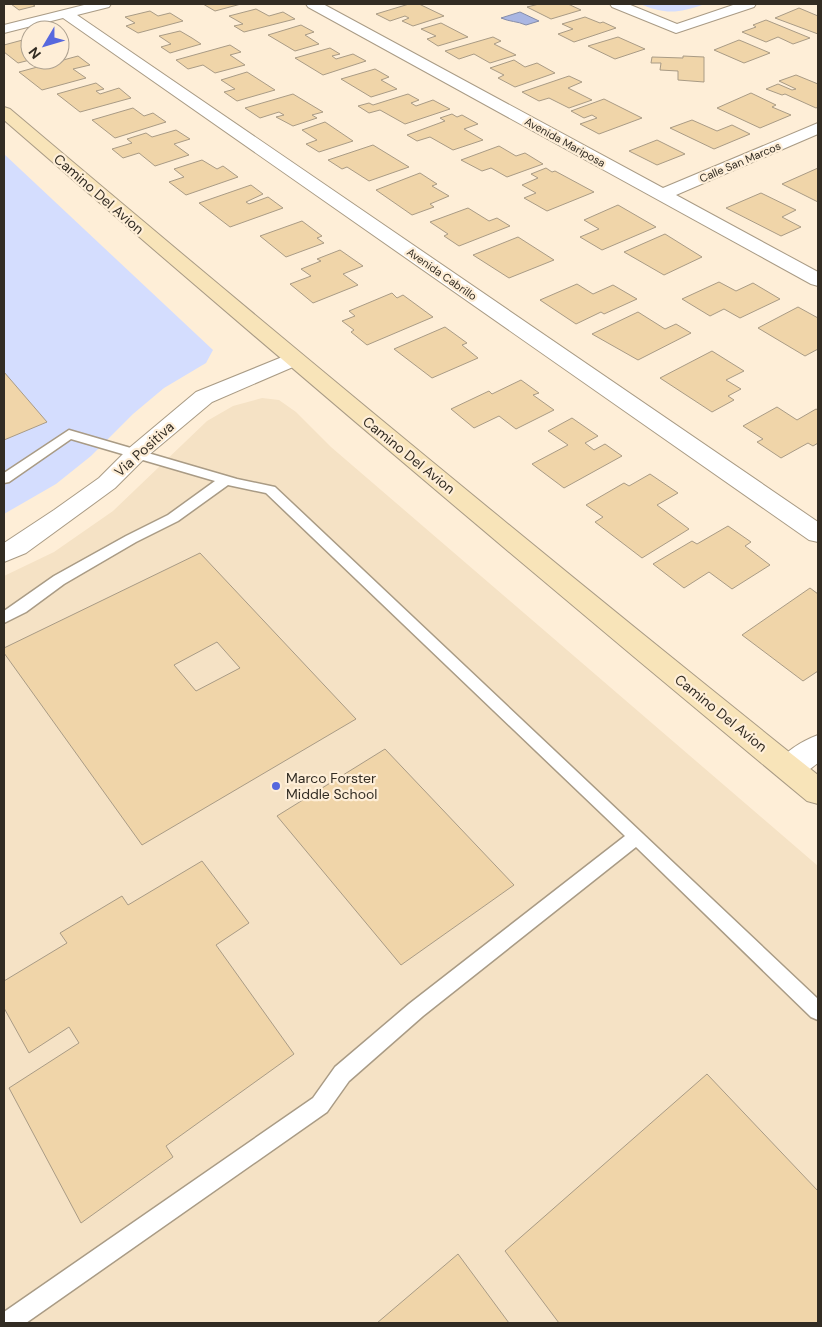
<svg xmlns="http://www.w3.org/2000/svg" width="822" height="1327" viewBox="0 0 822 1327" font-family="'DM Sans',sans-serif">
<rect width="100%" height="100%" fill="#feeed7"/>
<path fill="#f5e2c5" d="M262 398 279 400 296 412 331 447 818 866V1323H4V576L54 552 113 511 207 421 233 406Z"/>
<path fill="#d4ddfe" d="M640 4H705C678 13 667 15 640 4Z
M4 154 213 350 206 363 164 388 133 414 91 456 56 484 4 514Z"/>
<path fill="#aab6e2" stroke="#868da9" d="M520 12 539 21 526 25C517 21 510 22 501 18Z"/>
<path fill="#f0d5a9" stroke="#a99b85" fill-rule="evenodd" d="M11 4H32L35 6 19 10Z
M203 4H241L215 11Z
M409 4H419L444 16 413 26 402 21 409 18 405 16 390 21 376 14Z
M539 4H568L581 10 551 19 527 7Z
M799 8 818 16V34L775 18Z
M256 9 269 16 283 12 295 19 244 32 234 26 243 24 229 16Z
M150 11 158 16 170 13 183 21 138 33 126 26 135 23 125 17Z
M585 17 600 23 603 22 616 28 574 42 558 34 573 29 562 24Z
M766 20 810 38 793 44 778 37 766 42 742 32 756 27 753 25Z
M441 23 468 37 438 46 427 39 436 36 421 29Z
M301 25 314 32 305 35 319 44 295 51 268 35Z
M180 31 192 38 201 44 170 53 161 47 171 44 159 36Z
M493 37 501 41 494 44 516 55 490 63 474 54 459 59 445 51Z
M618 37 645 49 615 59 588 46Z
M30 38V60L18 63 4 52V45Z
M739 40 744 42 770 53 744 63 714 50Z
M230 45 241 52 230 55 245 65 215 73 203 65 188 69 176 60Z
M330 48 340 54 332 56 336 59 353 54 366 61 323 75 295 58Z
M78 56 90 65 73 69 86 78 42 90 19 72Z
M683 56 704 57V82L678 80V71L660 70 661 63H651L652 57 683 58Z
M514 60 525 67 537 63 555 73 515 87 498 78 504 75 490 68Z
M375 69 389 77 381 80 397 89 371 97 341 79Z
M247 72 275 90 237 101 224 92 235 89 221 80Z
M796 75 818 84V107L816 108 785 94 782 95 766 89 778 84 792 90 796 89 779 81Z
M569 76 582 82 568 88 592 100 569 108 549 98 539 101 522 92Z
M96 83 104 89 96 91 100 94 119 88 131 98 80 112 57 94Z
M751 93 776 105 772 107 791 115 760 128 717 108Z
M293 94 323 112 312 115 317 118 293 126 276 117 284 115 279 112 260 118 245 108Z
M408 94 419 100 411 103 416 106 433 100 450 109 405 124 380 110 369 113 358 106 369 103 373 105Z
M604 99 642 118 599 134 580 124 597 118 592 115 584 118 571 111Z
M133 108 144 116 153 113 166 122 115 138 92 120Z
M452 114 457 117 462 115 478 124 464 129 483 140 453 150 430 137 417 141 407 135 445 121 440 118Z
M692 120 717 131 732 125 750 134 714 149 670 128Z
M325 122 353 141 319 152 306 144 317 140 302 130Z
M176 130 190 139 174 144 189 155 155 166 139 153 123 158 112 149 132 143 127 139 146 133 152 137Z
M657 140 685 154 657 165 629 151Z
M373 145 409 167 369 181 347 167 342 169 328 160Z
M499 146 516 156 525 153 543 164 507 177 491 168 482 171 461 160Z
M202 160 217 169 223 166 238 177 186 195 169 182 184 177 174 169Z
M546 168 552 172 555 171 594 192 547 211 524 198 536 193 522 185 538 178 531 174Z
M818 168V202L782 184Z
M420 173 437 184 432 186 449 196 430 204 434 207 412 215 376 190Z
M251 185 263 194 246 202 249 204 268 197 283 208 230 227 199 203Z
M761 193 796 210 782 217 801 227 781 236 726 208Z
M618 205 656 227 602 250 580 237 599 229 584 220Z
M468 208 489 221 497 218 510 226 459 246 444 236 448 234 430 222Z
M302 221 322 236 317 238 324 243 286 257 260 236Z
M665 234 702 257 664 275 624 252Z
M518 237 554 260 509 278 473 255Z
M340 250 363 266 343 274 358 285 313 303 290 284 311 276 301 269 321 261 317 259Z
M719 282 736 291 753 283 780 299 740 318 724 309 710 316 682 299Z
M577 284 593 294 613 285 637 299 604 314 601 312 576 324 540 300Z
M392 293 397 298 403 295 433 317 367 345 351 332 354 330 342 321 355 316 349 311Z
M798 307 818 318V349L805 356 758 328Z
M638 312 665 329 676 324 691 333 638 360 592 334Z
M445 327 467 343 462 345 478 358 432 378 394 349Z
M712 351 744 371 726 380 741 389 728 396 734 400 712 412 660 378Z
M4 372 47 422 4 440Z
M521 380 539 393 533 395 554 410 516 429 499 416 474 428 451 409 489 391 492 394Z
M777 407 797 420 816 409 818 410V443L813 446 808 443 781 458 757 442 763 439 743 426Z
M572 418 598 436 585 443 594 450 605 444 622 456 564 488 532 464 568 445 548 431Z
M650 474 678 493 657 505 689 529 642 558 595 522 603 517 586 505 624 483 629 486Z
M728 526 751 542 745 546 770 565 732 589 709 572 684 588 653 564 692 541 697 544Z
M200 553 356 719 142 845 4 653V648ZM217 642 240 668 196 691 174 665Z
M810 588 818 594V671L803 681 742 635Z
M385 749 514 885 401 965 277 816Z
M202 861 249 923 216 945 294 1054 166 1146 173 1157 81 1223 9 1088 79 1043 69 1027 29 1053 4 1008V981L67 943 60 933 122 896 128 905Z
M707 1074 818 1191V1323H559L505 1251Z
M458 1254 509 1323H377Z"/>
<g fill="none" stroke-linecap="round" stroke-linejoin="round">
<g stroke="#a99b85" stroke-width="3">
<path id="service" d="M69 430 237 479 275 487 818 999V1020L811 1017 636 847 423 1016 349 1081 327 1112 26 1323H4V1312L313 1098 335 1067 409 1004 625 836 266 493 228 485 178 521 136 542 64 584 26 612 4 623V611L54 576 126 536 168 515 215 481 71 439 9 482 4 483V473Z"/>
</g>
<g stroke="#a99b85" stroke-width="2">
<path id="minor" d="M88 4H111L109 7 77 15 818 522V542L809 540 63 18 4 33V25Z
M306 4H323L663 188 818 123V134L676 195 818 272V286L811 284 308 7Z
M610 4H628L677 24 736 4H756L754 7 676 33 612 7Z
M818 735V763C804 773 797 783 779 777L774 768C782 753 802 741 818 735Z"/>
</g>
<g stroke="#a99b85" stroke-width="2">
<path id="tertiary" d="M292 353 300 354 303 359 300 364 212 402 144 459 115 488 26 553 4 562V543L54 510 99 478 128 449 196 392Z"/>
</g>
<g stroke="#a99b85" stroke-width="2">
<path id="secondary" d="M4 107 10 109C276 334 545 557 818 775V804L807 801C537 577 269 350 4 120Z"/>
</g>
<use href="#service" fill="#fff" fill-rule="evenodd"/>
<use href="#minor" fill="#fff" fill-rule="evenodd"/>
<use href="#tertiary" fill="#fff" fill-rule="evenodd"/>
<use href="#secondary" fill="#f8e4b9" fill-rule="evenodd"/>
</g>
<circle fill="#5768de" stroke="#feeed7" stroke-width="2" cx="276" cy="786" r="5"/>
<g text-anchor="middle" stroke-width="4.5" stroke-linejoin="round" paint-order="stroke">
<g font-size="11" fill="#322c23" stroke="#feeed7">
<text transform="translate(565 142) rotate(29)" y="4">Avenida Mariposa</text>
<text transform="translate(740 162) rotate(-23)" y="4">Calle San Marcos</text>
<text transform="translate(442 274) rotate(35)" y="4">Avenida Cabrillo</text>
</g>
<g font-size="14" fill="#322c23" stroke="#feeed7">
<text transform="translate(99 194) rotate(41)" y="5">Camino Del Avion</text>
<text transform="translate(144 449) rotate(-42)" y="5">Via Positiva</text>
<text transform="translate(409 455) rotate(39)" y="5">Camino Del Avion</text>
<text transform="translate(721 713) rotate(39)" y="5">Camino Del Avion</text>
</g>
<g font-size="14" fill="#322c23" stroke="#feeed7" text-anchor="start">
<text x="286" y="783">Marco Forster<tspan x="286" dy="16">Middle School</tspan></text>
</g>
</g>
<rect width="822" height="1327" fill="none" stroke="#322c23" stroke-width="10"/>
<g transform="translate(45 45) rotate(232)"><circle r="24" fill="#feeed7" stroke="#aca08f"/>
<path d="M0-4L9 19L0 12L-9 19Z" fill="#5768de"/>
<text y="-8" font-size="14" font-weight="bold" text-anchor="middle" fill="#322c23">N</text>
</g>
</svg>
